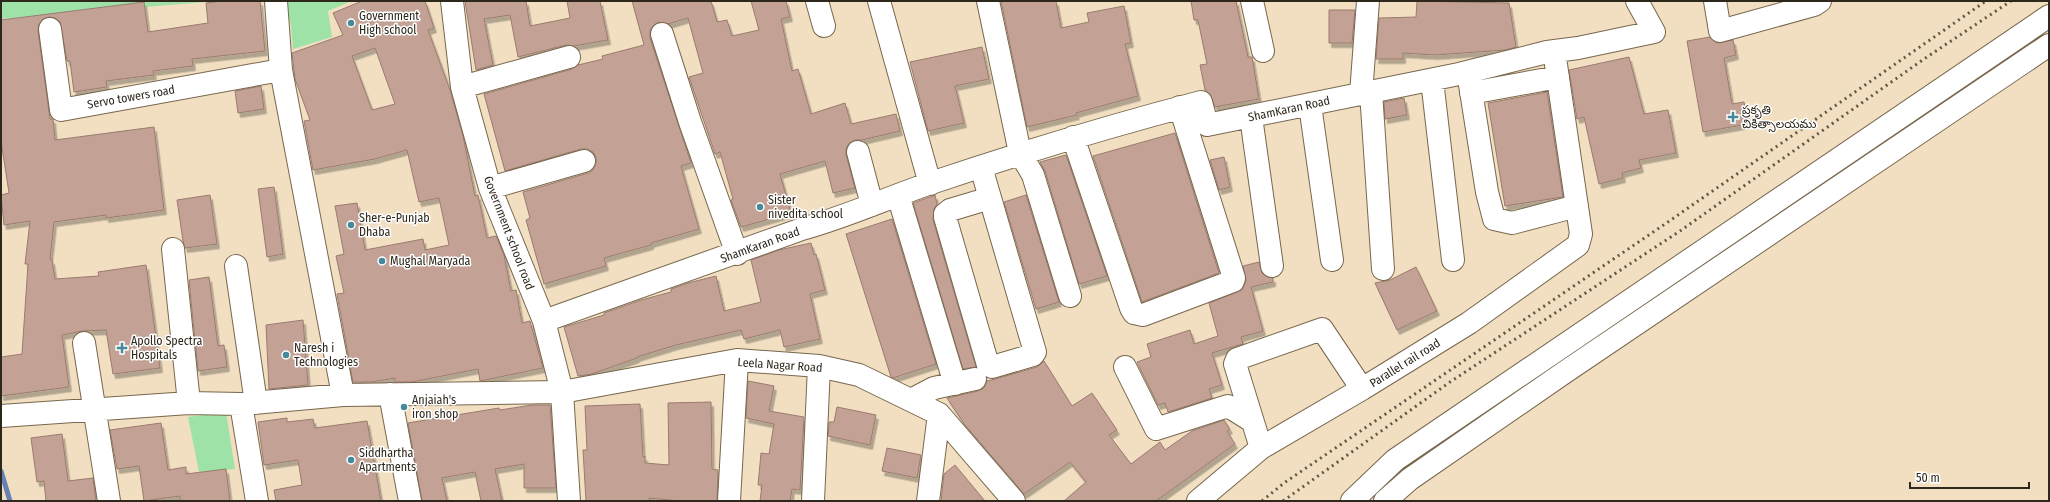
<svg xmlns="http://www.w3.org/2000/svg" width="2050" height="502" viewBox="0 0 2050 502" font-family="'Fira Sans Condensed','Noto Sans Telugu',sans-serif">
<defs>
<filter id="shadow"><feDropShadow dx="2.5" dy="4.5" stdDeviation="0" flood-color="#0004"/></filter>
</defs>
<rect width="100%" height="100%" fill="#f2dfc2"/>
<path fill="#9fe2a7" d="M1 1H218L1 19Z
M284 1H352L328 11 332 37 293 49 291 25Z
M226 412 235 469 199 472 188 417Z"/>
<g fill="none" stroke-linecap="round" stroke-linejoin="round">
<path stroke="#6881b5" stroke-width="5" d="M1 471 10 501"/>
</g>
<path fill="#c3a295" stroke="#9a7b6e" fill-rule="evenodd" filter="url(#shadow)" d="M223 1H260L265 51 192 59 193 66 153 71 154 75 106 81 107 87 74 92 70 61H67L60 22 55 18 49 17 43 19 39 24 38 31 50 119H53L55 140 154 127 164 210 106 218V215L54 222 50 259 52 260 55 279 99 276 98 272 146 265 160 368 113 374 106 330 82 331 62 335 69 387 1 396V357L22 354 28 264H25L30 221 4 225 1 195 9 193 1 141V20L144 2 148 32 208 23 206 3Z
M362 1H425L434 28 428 30 450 90 463 136 475 196 478 195 487 238 496 236 504 255 511 291 516 290 522 323 530 321 543 368 480 381 478 369 412 382H395V378L372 382H353L337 294 344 293 336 256 344 254 335 206 357 203 365 250 423 239 425 250 449 245 439 198 419 202 407 150 375 159 313 170 304 121 310 120 295 79 292 53 343 35 333 13ZM375 48 395 104 372 110 352 56Z
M465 1H526L530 26 570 18 567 1H600L608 40 574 46 566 45 518 57 510 15 484 19 493 65 476 70Z
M632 1H711L717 22 727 20 732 36 759 30 751 1H786L790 17 781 19 792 71 798 69 811 114 845 103 851 124 896 114 900 131 862 140H855L849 143 846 149V155L855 188 833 193 825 161 780 174 791 213 741 227 731 200 733 199 720 152 715 154 689 77 703 73 688 18 668 24 658 22 653 26 650 31V38L691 163 681 166 699 229 651 243V245L604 258 606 266 544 284 526 220 530 218 523 192 588 173 593 170 596 164V157L593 152 587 149H581L505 171 484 94 572 69 578 65 603 59 602 56 644 45Z
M1001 1H1056L1061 28 1089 22 1087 13 1124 6 1131 43 1125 44 1138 96 1076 113 1077 115 1027 127Z
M1191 1H1236L1248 57H1252L1259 99 1215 107 1210 94 1205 90 1200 65 1207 64 1198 20H1194Z
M1417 1 1509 3 1516 47 1505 50 1435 55 1403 53V59H1376L1379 18 1416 17Z
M1329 10H1355L1352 43H1329Z
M1710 37 1717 43 1733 40 1736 55 1724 58 1732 104 1744 102 1748 124 1703 132 1687 41Z
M982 47 989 79 955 86 964 123 928 131 910 62Z
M1629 57 1644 114 1668 110 1676 153 1639 160 1641 168 1622 173 1623 178 1599 184 1584 117 1577 119 1569 70Z
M261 86 264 109 238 113 235 91Z
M1547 92 1563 197 1505 206 1488 103Z
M1404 98 1407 115 1385 119 1384 102Z
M1175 133 1219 273 1142 302 1093 156Z
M1066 155 1107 276 1079 284 1045 171 1040 162Z
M1224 157 1230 187 1219 190 1210 160Z
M274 187 283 254 267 257 258 189Z
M210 195 217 244 185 248 183 241 177 200Z
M935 195 937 204 934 209 933 220 976 367 963 369 913 203Z
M1026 195 1059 302 1036 309 1004 202Z
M892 219 936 364 893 378 891 377 846 234Z
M811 243 814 255 816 254 825 290 810 294 820 339 784 347 780 330 744 339 741 330 676 345 637 357V358L592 374 578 376 564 327 604 315V313L641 300 671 292V289L688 283 716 276 724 311 761 302 751 260 779 250Z
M1259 262 1262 273 1267 277 1273 278V282L1251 287 1263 331 1241 337 1243 344 1212 353 1222 385 1209 389 1212 398 1168 412 1165 403 1158 405 1137 362 1151 357 1147 344 1190 330 1194 344 1218 336 1209 303 1242 290 1246 281 1243 266Z
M1416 267 1437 311 1397 330 1375 283 1390 280Z
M209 277 218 346 224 345 227 367 198 371 189 280Z
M303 320 308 385 269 389 266 325Z
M1044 361 1072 406 1092 393 1117 430 1109 435 1131 464 1160 442 1165 450 1192 431 1224 420 1230 429 1227 431 1235 444 1156 501H1064L1086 482 1070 462 1024 494 965 425 947 398 978 391 984 388 987 380 988 381 1037 367Z
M748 381 774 386 769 411 804 417 800 490 792 489 790 501H760L762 485H758L761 453 769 454 774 424 746 418Z
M711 402 712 469 718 470 717 501H679L649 498 650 501H586L583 450H587L585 406 640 404 643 457 645 456V463L669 465 668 403Z
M532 405H550L556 488H524V464L495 469 502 501H481L475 472 442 478 447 501H422L408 423 499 408 500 410Z
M837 407 876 415 870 445 828 436 829 422H834Z
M287 418V422L313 419 315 428 367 421 381 501H276L274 490 302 485 298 460 264 465 258 422Z
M161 423 168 470 186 467V474L226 469 230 501H180V496L144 501 139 466 117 469 110 430Z
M62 434 68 481 93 478 96 501H46L44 481 37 482 31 438Z
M887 448 921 455 917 478 882 471Z
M955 465 985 501H941L944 474Z"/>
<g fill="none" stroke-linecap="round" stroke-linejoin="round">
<g stroke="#78674d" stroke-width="24">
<path id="minor" d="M276 1 281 70 343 395
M452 1 462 87 490 188 544 321 562 392 569 501
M817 1 824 26
M879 1 930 184
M988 1 1020 153 1033 175 1070 296
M1252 1 1263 51
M1715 1 1720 31 1814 5 1820 1
M50 29 61 110 281 70
M662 34 690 122 737 254
M1468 72 1487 192 1494 219 1512 223 1577 206
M1432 80 1453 260
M462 87 569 57
M1371 92 1383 269
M1471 93 1558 77
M1361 94 1368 1
M1310 105 1332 260
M1251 117 1272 266
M1073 137 1131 308 1134 313 1143 315 1233 281 1234 278 1180 107
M858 152 872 205
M981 167 1035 352 1033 355 992 367 988 365 945 217V214L950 210 990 198
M490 188 584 161
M898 195 955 384
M173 249 189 403
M236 266 256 403
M544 321 802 229C846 217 887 198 931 183 1020 153 1110 126 1201 102L1207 125 1459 74 1547 52 1578 48 1654 32 1637 1
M84 343 109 501
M1125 367 1156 429 1228 406 1252 421
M390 394 410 501
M911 400 934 388 975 379
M241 404 257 501
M1 416 189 403 241 404 343 395 562 392 737 360 819 366 859 375 939 414 1014 501
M1261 448 1235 364 1237 359 1322 329 1362 389
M729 501 737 360
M813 501 819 366
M928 501 939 414
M1198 501 1261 448 1362 389 1469 323 1578 245 1581 234 1554 51
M1352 501 1395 460 2049 16
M1385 501 1410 479 1565 372 2049 45"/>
</g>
<use href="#minor" stroke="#fff" stroke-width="22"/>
<path stroke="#625848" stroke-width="3" stroke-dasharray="2 4" stroke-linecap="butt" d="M1262 501 1284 483 1665 224 1986 1
M1283 501 1450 382 1680 231 1924 59 2011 1"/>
</g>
<g fill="#468a99" stroke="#fff" stroke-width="1.5">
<circle cx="351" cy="23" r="4"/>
<path d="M1731 111h4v4h4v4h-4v4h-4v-4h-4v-4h4z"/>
<circle cx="760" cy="207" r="4"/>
<circle cx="351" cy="225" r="4"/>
<circle cx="382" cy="261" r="4"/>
<path d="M120 342h4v4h4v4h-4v4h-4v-4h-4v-4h4z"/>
<circle cx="286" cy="355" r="4"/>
<circle cx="404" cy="407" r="4"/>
<circle cx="351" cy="460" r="4"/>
</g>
<g text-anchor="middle" stroke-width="3" stroke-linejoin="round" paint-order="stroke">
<g font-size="12" fill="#2e271c" stroke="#fff" text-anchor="start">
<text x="359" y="20">Government<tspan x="359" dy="14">High school</tspan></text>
<text x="1742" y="114">ప్రకృతి<tspan x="1742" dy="14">చికిత్సాలయము</tspan></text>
<text x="768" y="204">Sister<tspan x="768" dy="14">nivedita school</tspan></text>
<text x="359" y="222">Sher-e-Punjab<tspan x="359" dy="14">Dhaba</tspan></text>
<text x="390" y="265">Mughal Maryada</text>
<text x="131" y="345">Apollo Spectra<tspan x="131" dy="14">Hospitals</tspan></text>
<text x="294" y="352">Naresh i<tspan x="294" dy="14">Technologies</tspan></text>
<text x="412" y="404">Anjaiah's<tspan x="412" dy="14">iron shop</tspan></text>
<text x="359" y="457">Siddhartha<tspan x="359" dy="14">Apartments</tspan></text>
</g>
<g font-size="12" fill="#2e271c" stroke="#fff">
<text transform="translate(131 97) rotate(-10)" y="4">Servo towers road</text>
<text transform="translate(1289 109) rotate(-12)" y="4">ShamKaran Road</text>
<text transform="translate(509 233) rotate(69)" y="4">Government school road</text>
<text transform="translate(760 245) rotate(-20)" y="4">ShamKaran Road</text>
<text transform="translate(1405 363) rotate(-32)" y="4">Parallel rail road</text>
<text transform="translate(780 365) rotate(4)" y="4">Leela Nagar Road</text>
</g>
</g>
<rect width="2050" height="502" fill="none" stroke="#2e271c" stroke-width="4"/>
<path d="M1910 482v6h119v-6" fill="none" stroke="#2e271c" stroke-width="2"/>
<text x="1916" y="482" font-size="12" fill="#2e271c" stroke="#ffffff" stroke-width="3" paint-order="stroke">50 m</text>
</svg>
